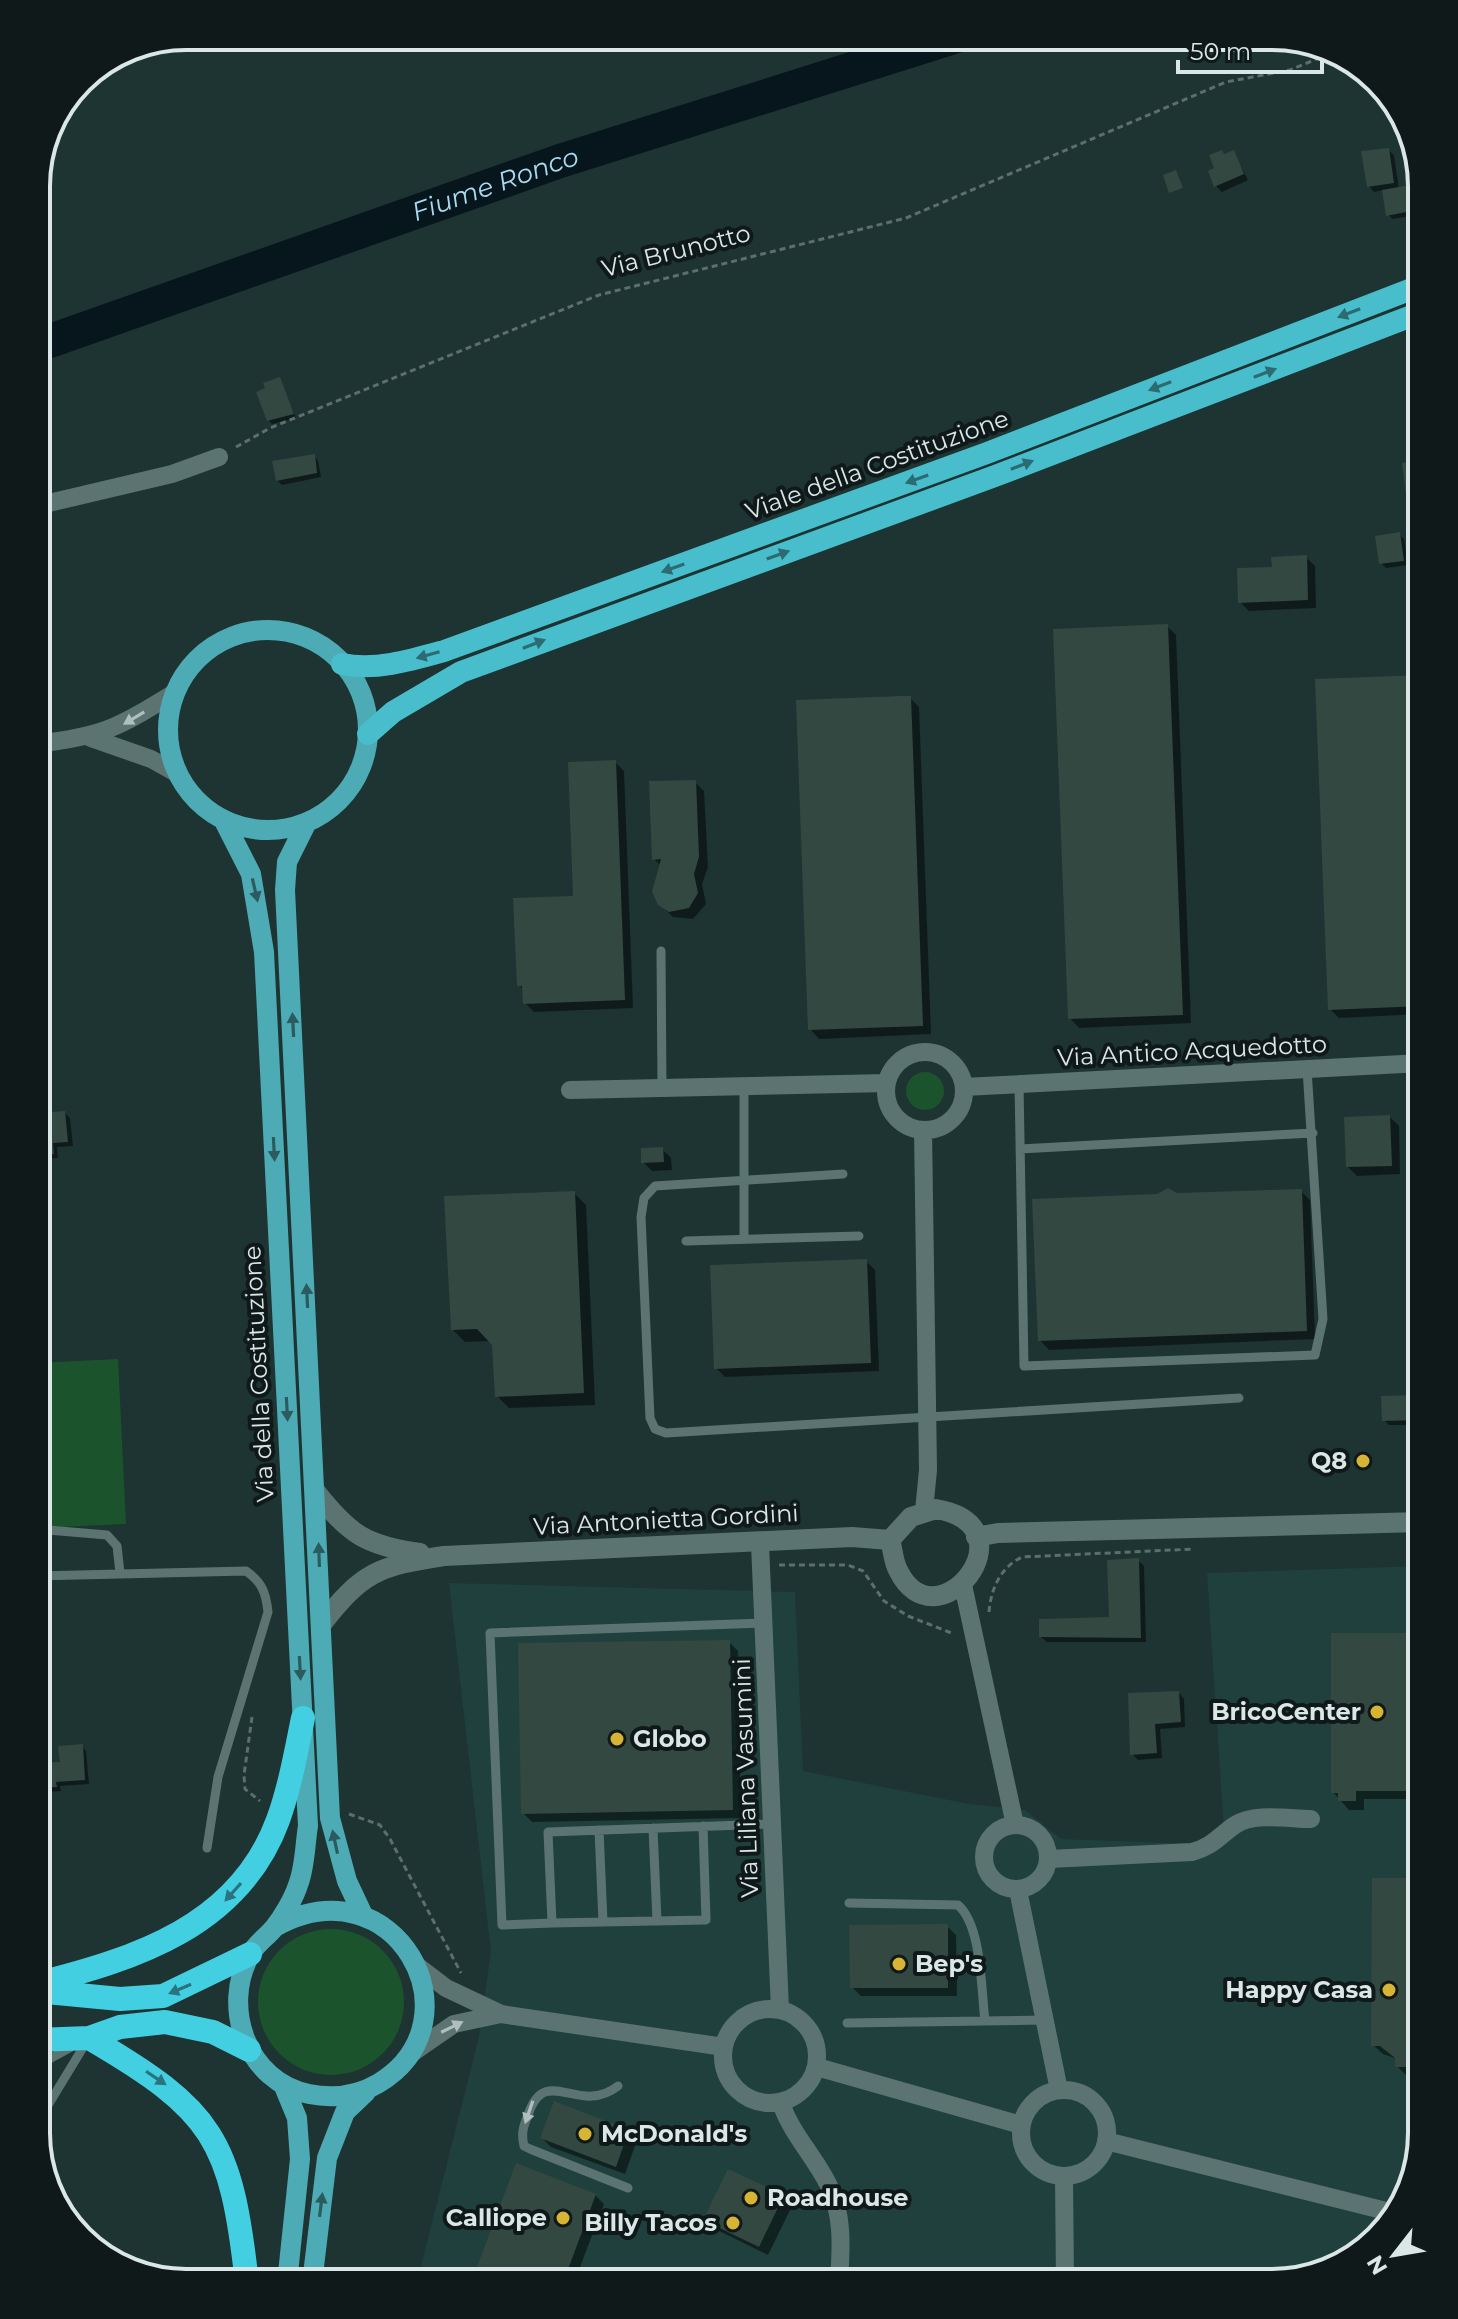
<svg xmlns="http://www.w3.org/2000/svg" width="1458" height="2319" viewBox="0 0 1458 2319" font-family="Montserrat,sans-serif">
<rect width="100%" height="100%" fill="#1d3432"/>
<path fill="#1f403d" d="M1422 1566V2132H1418V2148L1397 2216 1339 2267 1272 2283H417L479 2036 491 1952 449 1583 795 1592 803 1771 969 1804 1025 1810 1061 1839 1225 1845 1207 1573Z"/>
<path fill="#1b542c" d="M906 1091a19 19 0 1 1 38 0a19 19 0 1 1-38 0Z
M118 1359 126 1524 36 1528V1363Z
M258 2002a73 73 0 1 1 146 0a73 73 0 1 1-146 0Z"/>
<path fill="#0007" d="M1388 150 1394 155 1399 189 1422 185V214L1393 219 1388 215 1384 190 1374 192 1369 186Z
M1233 152 1248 180 1222 192 1216 186 1225 156Z
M279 379 296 418 272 424 268 420Z
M314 456 318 461 321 477 282 485 277 480Z
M1399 534 1404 539 1408 565 1386 568 1381 563Z
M1306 557 1315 566 1316 608 1249 611 1240 602 1274 569Z
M1167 626 1176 635 1191 1023 1079 1028 1070 1018Z
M1422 677V1014L1339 1018 1330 1009Z
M910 698 919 707 931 1034 819 1039 810 1029Z
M615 762 624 771 633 1008 534 1012 525 1003V991L519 985 576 898Z
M695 782 704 791 708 867 702 884 706 904 693 919 673 917 664 908 661 866 654 859Z
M37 875 45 880 46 895 36 896Z
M65 1113 70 1118 73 1146 57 1147 58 1158 46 1159 41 1154Z
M1390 1117 1399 1126 1400 1174 1357 1176 1348 1167Z
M662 1149 671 1158 672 1170 652 1171 643 1162Z
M1301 1191 1310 1200 1315 1339 1049 1350 1040 1340Z
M574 1193 586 1205 595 1405 509 1408 497 1396 494 1344 491 1341 465 1342 453 1330Z
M866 1261 875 1270 879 1371 725 1377 716 1368Z
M1422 1397V1425H1389L1384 1420Z
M1138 1560 1144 1566 1146 1642H1047L1041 1637 1112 1619Z
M1422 1635V1799H1364V1810H1349L1333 1792Z
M729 1642 738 1651 741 1818 532 1822 523 1813Z
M1179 1693 1184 1699 1185 1727 1160 1729 1162 1758 1138 1760 1132 1754 1130 1695Z
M82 1746 86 1751 89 1784 60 1786 61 1791 47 1792 42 1787Z
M1422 1880V2075H1406L1397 2066V2059L1383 2054 1373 2045Z
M947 1926 956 1935 957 1996H861L852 1987Z
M628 2131 637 2140 625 2174 551 2147 542 2138Z
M595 2195 604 2204 574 2283H474Z
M783 2197 792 2206 768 2255 715 2229 706 2220Z
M1282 2268 1312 2274 1275 2282 1283 2275Z"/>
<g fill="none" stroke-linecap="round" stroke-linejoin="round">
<path stroke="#07161c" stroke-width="34" id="s1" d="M36 342 50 341 560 161 957 36"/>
</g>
<path fill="#334840" d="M1389 148 1394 183 1367 187 1361 151Z
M1222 150 1224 154 1234 150 1244 174 1214 187 1208 171 1214 168 1209 155Z
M1176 170 1183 188 1169 193 1163 175Z
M1421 183 1422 209 1386 216 1382 190Z
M280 377 294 414 267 421 256 392 265 388 263 383Z
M315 454 317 473 276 481 272 461Z
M1422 460V543L1412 544 1402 463Z
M1400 532 1404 561 1379 564 1375 536Z
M1307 555 1308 600 1238 603 1237 568 1272 567 1271 557Z
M1168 624 1183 1015 1068 1019 1053 629Z
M1422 675V1006L1328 1010 1315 679Z
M901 696H911L923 1026 808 1030 796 700Z
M616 760 625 1000 523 1004 522 986H517L513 898 573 896 568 762Z
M696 780 699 857 694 874 698 893 689 908 669 912 658 905 652 892 661 859 652 860 649 781Z
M65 1111 68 1142 53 1143 54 1154 39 1155 36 1113Z
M1390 1115 1392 1166 1346 1167 1344 1117Z
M663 1147 664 1162 641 1163V1148Z
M1168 1188 1177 1193 1302 1189 1307 1331 1038 1341 1032 1199 1157 1194Z
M575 1191 584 1393 495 1397 492 1345 477 1329 451 1330 444 1196Z
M867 1259 871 1363 714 1369 710 1265Z
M1422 1395V1420L1382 1421 1381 1396Z
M1139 1558 1141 1638 1039 1637V1619L1109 1617 1107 1560Z
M1331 1633H1422V1791H1356V1801H1338V1793H1331Z
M730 1640 733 1810 521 1814 518 1643Z
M1179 1691 1181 1722 1155 1724 1157 1753 1130 1755 1128 1693Z
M83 1744 85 1780 56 1782 57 1787 40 1788 39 1763 60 1762 58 1746Z
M1372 1878H1422V2067H1395V2058L1380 2046H1371Z
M948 1924V1988H850L849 1925Z
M554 2101 629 2130 616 2167 540 2138Z
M516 2163 596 2194 563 2283H471Z
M728 2169 784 2195 759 2247 703 2220Z"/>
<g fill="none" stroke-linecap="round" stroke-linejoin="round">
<path stroke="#5b6f6d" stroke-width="3" stroke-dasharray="6 4" stroke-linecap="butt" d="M236 447 270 428 599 295 906 218 1226 82 1290 70 1331 53
M779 1565H848L863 1571 884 1601 908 1616 954 1634
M989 1612C991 1588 1001 1567 1022 1557L1194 1549
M252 1717 244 1775 245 1789 260 1801
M349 1814 380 1825 390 1839 461 1973"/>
<path stroke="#5b7472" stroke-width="9" d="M661 951 662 1088
M1019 1084 1024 1366 1315 1355 1323 1319 1307 1069
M1020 1149 1313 1133
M843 1174 655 1186 644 1198 641 1217 650 1418 655 1429 666 1433 1239 1398
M744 1239V1086
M686 1241 859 1236
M36 1529 107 1535 117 1546 120 1573
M36 1576 246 1571C262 1582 266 1593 268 1612L218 1777 207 1848
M703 1826 706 1920 552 1923 548 1832 772 1824
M653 1828 657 1921
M599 1830 603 1922
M849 1903 958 1905C982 1926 981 1989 985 2021
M552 1923 502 1925 490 1633 763 1623
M847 2023 1044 2020
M36 2066 75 2045
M618 2086C578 2117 546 2062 528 2115 523 2127 521 2134 524 2146L530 2149 628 2188
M36 2125 87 2041"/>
<path stroke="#5b7472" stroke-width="18" d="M36 506 172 474 219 457
M91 738 151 759 178 774
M36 744C104 736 117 728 174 693
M886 1091a39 39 0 1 1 78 0a39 39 0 1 1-78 0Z
M964 1087 1422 1063
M570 1090 887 1083
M923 1130 928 1470 924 1511
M760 1544 780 2010
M963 1585 1015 1825
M984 1857a32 32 0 1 1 64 0a32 32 0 1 1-64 0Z
M1049 1859 1192 1852C1212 1847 1219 1836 1235 1825 1254 1812 1290 1819 1311 1819
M1018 1890 1059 2090
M416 1965 446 1988 501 2014 724 2047
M723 2056a47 47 0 1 1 94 0a47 47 0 1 1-94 0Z
M409 2055 454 2024 501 2014
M817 2067 1021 2125
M1021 2133a43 43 0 1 1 86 0a43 43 0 1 1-86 0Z
M781 2103C791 2133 814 2156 828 2184 844 2215 841 2249 839 2283
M1106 2141 1398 2214
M1064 2176 1065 2283
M49 2187 56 2205"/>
<path stroke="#5b7472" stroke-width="20" d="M316 1492C349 1534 366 1546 420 1553
M936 1509C1036 1526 936 1649 898 1570 893 1561 893 1549 890 1540L911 1517Z
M976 1537 998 1533 1422 1522
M321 1625C362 1572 378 1566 444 1556L852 1537 890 1540"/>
<path stroke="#4dabb5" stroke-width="20" d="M168 730a100 100 0 1 1 200 0a100 100 0 1 1-200 0Z
M223 819 251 874 264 952 308 1826C305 1844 305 1868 298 1885 294 1898 283 1917 274 1928 267 1937 256 1943 250 1955 221 2007 247 2082 309 2094 334 2099 357 2096 379 2083 482 2020 395 1860 275 1927
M307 822 287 862 285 890 330 1818 347 1881 363 1915
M283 2084 297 2118 300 2159 287 2283
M312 2283 327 2158 345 2112 366 2092"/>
<path stroke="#48bdcc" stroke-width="22" d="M342 664C375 671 412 660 444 651L987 453 1422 285
M368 734 393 712 461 672 995 476 1422 312"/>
<path stroke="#43cfe2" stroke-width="24" d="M36 1984C136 1959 239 1926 278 1820 290 1787 296 1752 303 1718
M36 1991 120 1999 163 1996 250 1954
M89 2038C214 2111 231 2139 247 2283
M36 2040 89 2038 120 2027 165 2022 213 2032 249 2050"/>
</g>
<defs><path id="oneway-solid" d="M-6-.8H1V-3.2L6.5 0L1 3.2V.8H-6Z" transform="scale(2)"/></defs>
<g fill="#2c6b72">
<use href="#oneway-solid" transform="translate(1349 313) rotate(159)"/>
<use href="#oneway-solid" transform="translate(1265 373) rotate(-21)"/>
<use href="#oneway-solid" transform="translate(1160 386) rotate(159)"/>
<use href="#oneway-solid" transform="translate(1022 465) rotate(-21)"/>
<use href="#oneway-solid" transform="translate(917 479) rotate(160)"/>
<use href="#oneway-solid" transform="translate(778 555) rotate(-20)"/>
<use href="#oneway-solid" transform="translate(673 568) rotate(160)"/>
<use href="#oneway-solid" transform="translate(534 644) rotate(-21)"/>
<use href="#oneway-solid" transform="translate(428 655) rotate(164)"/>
</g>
<g fill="#aebfbd">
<use href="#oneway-solid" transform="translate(134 718) rotate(149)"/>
<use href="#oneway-solid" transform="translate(452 2027) rotate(-26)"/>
<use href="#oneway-solid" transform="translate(529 2112) rotate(109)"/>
</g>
<g fill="#2b5b5f">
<use href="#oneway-solid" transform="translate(255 890) rotate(77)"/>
<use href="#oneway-solid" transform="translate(293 1025) rotate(-93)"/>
<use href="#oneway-solid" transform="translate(274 1149) rotate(87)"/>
<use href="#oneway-solid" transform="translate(307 1296) rotate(-93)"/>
<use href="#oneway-solid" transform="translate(287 1409) rotate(87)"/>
<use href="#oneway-solid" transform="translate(319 1555) rotate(-92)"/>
<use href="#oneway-solid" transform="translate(300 1668) rotate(87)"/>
<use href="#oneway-solid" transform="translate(335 1842) rotate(-102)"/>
<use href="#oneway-solid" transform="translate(321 2205) rotate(-83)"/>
</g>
<g fill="#29747e">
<use href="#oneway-solid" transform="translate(233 1892) rotate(132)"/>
<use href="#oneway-solid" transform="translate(180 1989) rotate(157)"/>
<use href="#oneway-solid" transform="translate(156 2078) rotate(34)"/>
</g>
<g fill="#d8b434" stroke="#0f1919" stroke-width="3">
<circle cx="1363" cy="1461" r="8"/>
<circle cx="1377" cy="1712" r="8"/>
<circle cx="617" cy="1739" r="8"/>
<circle cx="899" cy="1964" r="8"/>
<circle cx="1389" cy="1990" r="8"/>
<circle cx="585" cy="2134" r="8"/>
<circle cx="751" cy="2198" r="8"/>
<circle cx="563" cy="2218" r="8"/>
<circle cx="733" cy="2223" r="8"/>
</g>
<g text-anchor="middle" stroke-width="8" stroke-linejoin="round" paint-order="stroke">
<g font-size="24" fill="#dae7e6" stroke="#0f1919">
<text transform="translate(676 251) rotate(-14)" y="8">Via Brunotto</text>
<text transform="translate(877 465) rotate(-20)" y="8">Viale della Costituzione</text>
<text transform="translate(1192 1051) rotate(-3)" y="8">Via Antico Acquedotto</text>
<text transform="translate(259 1374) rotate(-93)" y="8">Via della Costituzione</text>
<text transform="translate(666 1520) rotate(-3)" y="8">Via Antonietta Gordini</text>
<text transform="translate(746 1778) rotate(-92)" y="8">Via Liliana Vasumini</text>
</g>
<g font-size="24" font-weight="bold" fill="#dae7e6" stroke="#0f1919" text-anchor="end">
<text x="1347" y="1469">Q8</text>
<text x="1361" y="1720">BricoCenter</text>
<text x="633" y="1747" text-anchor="start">Globo</text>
<text x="915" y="1972" text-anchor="start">Bep's</text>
<text x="1373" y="1998">Happy Casa</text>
<text x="601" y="2142" text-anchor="start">McDonald's</text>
<text x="767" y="2206" text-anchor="start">Roadhouse</text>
<text x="547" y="2226">Calliope</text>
<text x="717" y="2231">Billy Tacos</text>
</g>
<g font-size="26" font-style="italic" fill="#a8dbf2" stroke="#0f1919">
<text dy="9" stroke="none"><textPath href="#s1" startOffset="486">Fiume Ronco</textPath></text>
</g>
</g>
<path d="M0 0H1458V2319H0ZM186 50H1272A136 136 0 0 1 1408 186V2133A136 136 0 0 1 1272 2269H186A136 136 0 0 1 50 2133V186A136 136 0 0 1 186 50Z" fill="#0f1919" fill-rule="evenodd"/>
<path fill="none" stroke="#dae7e6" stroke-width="4" d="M186 50H1272A136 136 0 0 1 1408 186V2133A136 136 0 0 1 1272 2269H186A136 136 0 0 1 50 2133V186A136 136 0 0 1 186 50Z"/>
<g transform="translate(1394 2255) rotate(239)" stroke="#0f1919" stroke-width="6" paint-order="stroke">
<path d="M0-6L14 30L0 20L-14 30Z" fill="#dae7e6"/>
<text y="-12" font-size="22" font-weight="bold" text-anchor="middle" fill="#dae7e6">N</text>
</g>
<path d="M1178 60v12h144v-12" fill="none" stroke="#dae7e6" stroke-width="4"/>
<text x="1190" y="60" font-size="24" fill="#dae7e6" stroke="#0f1919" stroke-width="6" paint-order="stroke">50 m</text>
</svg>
